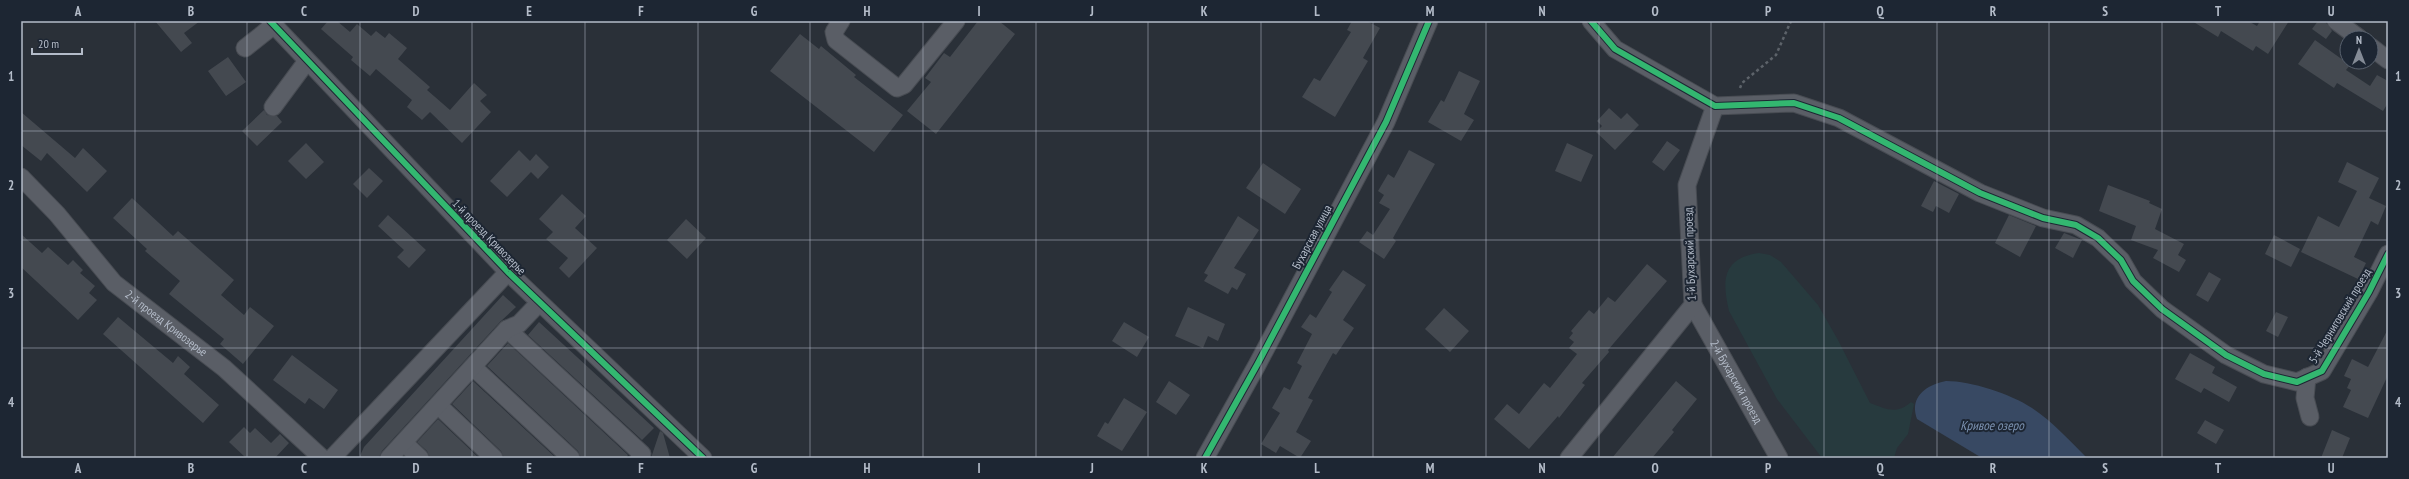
<svg xmlns="http://www.w3.org/2000/svg" width="2409" height="479" viewBox="0 0 2409 479" font-family="'PT Sans Narrow',sans-serif">
<rect width="100%" height="100%" fill="#2a3038"/>
<path fill="#273a3e" d="M1759 253 1770 255 1781 262 1818 305 1838 340 1870 403C1886 409 1897 415 1911 402L1914 404 1908 434 1897 448 1894 458H1822L1777 399 1729 311C1722 281 1722 258 1759 253Z"/>
<path fill="#384963" d="M1946 381C1971 381 2011 394 2032 408 2053 422 2070 441 2087 458H1982L1917 419C1909 397 1926 385 1946 381Z"/>
<path fill="#444950" d="M155 21H200L184 33 192 43 181 52Z
M328 21H337L350 32 357 24 371 36 376 31 385 38 389 33 407 48 398 59 430 87 427 90 450 110 474 83 487 95 480 101 491 112 462 143 430 112 422 120 407 107 412 100 376 69 370 76 351 60 353 57 321 29Z
M978 21H999L1015 34 936 134 907 111 931 82 925 78 944 53 950 57Z
M1352 21H1367L1380 28 1363 58 1368 61 1335 117 1302 97 1314 78 1320 81 1351 32 1347 30Z
M2192 21H2248L2257 26 2260 21H2289L2268 54 2256 46 2253 51 2221 31 2218 37Z
M2318 21H2325L2332 31 2326 39 2312 29Z
M800 34 819 49 821 46 856 75 854 77 903 115 874 152 770 71Z
M2315 40 2350 65 2346 70 2370 86 2377 75 2388 81V103L2383 111 2337 83 2334 88 2298 64Z
M228 57 246 82 226 96 208 71Z
M1459 71 1480 81 1464 114 1474 120 1461 141 1428 122 1441 100 1444 102Z
M1609 108 1621 119 1627 113 1639 125 1615 150 1596 132 1602 126 1597 121Z
M264 110 267 115 277 116 282 122 257 146 242 131Z
M21 112 75 158 83 148 107 171 87 192 47 153 41 161 21 145Z
M1667 141 1680 150 1664 171 1652 162Z
M306 143 324 162 306 179 288 161Z
M1567 143 1593 155 1581 182 1555 171Z
M519 150 530 161 536 154 549 167 538 179 531 172 507 197 490 181Z
M1409 150 1435 164 1393 238 1396 241 1384 259 1359 242 1367 231 1373 235 1390 209 1379 203 1384 195 1378 191 1388 174 1394 178Z
M2347 162 2379 178 2369 198 2386 206 2378 225 2371 221 2354 257 2366 263 2358 279 2301 252 2318 216 2339 227 2357 191 2338 182Z
M1263 163 1301 189 1285 214 1246 188Z
M369 168 383 181 367 198 353 184Z
M1934 181 1959 194 1949 213 1936 206 1933 212 1921 206Z
M2108 185 2150 201 2149 203 2162 209 2155 229 2184 244 2178 255 2186 260 2179 272 2153 258 2158 250 2131 240 2136 226 2099 211Z
M562 194 586 216 575 228 597 248 569 278 559 268 568 258 546 239 553 232 539 219Z
M132 198 173 236 178 231 234 280 221 295 244 315 250 307 274 326 243 364 220 344 224 339 169 294 180 281 145 251 147 249 113 218Z
M388 215 426 250 409 268 397 257 404 250 378 226Z
M2009 215 2036 226 2020 257 1995 243Z
M1238 216 1259 230 1234 268 1246 274 1237 290 1232 287 1228 294 1204 281 1208 275 1204 273Z
M686 219 706 238 687 259 667 240Z
M2064 233 2082 240 2073 258 2055 248Z
M21 234 42 253 48 247 68 265 73 260 83 270 80 273 95 286 89 293 97 300 78 320 21 267Z
M2274 235 2300 249 2291 267 2265 254Z
M1647 264 1667 281 1608 350 1609 352 1582 383 1585 385 1559 418 1558 416 1529 449 1494 419 1507 404 1519 414 1544 383 1550 388 1577 354 1569 348 1574 342 1569 338 1573 333 1571 331 1589 310 1594 314 1608 297 1615 302Z
M1343 270 1366 285 1343 320 1354 328 1336 355 1333 353 1308 398 1313 400 1296 432 1311 441 1300 458 1280 446 1276 453 1261 444 1280 413 1272 408 1284 387 1290 390 1302 366 1297 363 1312 334 1301 327 1310 314 1316 318 1332 292 1329 290Z
M2209 272 2221 279 2208 302 2196 295Z
M503 295 516 307 500 322 382 451 379 458H359L364 447Z
M1188 307 1225 324 1218 341 1208 336 1203 348 1175 336Z
M1444 308 1469 331 1450 352 1425 329Z
M2276 312 2288 317 2278 337 2266 331Z
M118 317 173 363 178 356 190 367 184 374 219 405 203 423 103 334Z
M539 322 654 428 642 440 528 335Z
M1124 322 1149 337 1137 357 1112 341Z
M2388 329V375L2368 418 2343 407 2351 390 2347 388 2351 379 2344 376 2352 359 2368 367Z
M508 343 628 455 626 458H581L578 451 487 366Z
M2190 353 2215 367 2212 373 2237 387 2229 402 2204 388 2201 393 2175 379Z
M292 355 338 390 324 409 309 398 305 404 273 380Z
M473 381 556 458H504L501 451 452 404Z
M1169 381 1190 395 1176 415 1156 402Z
M1676 381 1697 399 1672 430 1674 432 1652 458H1612Z
M1124 398 1147 412 1122 451 1097 436 1105 422 1108 424Z
M438 419 479 458H430L427 451 417 442Z
M2205 420 2224 430 2216 444 2197 433Z
M244 427 250 433 255 428 271 443 280 434 289 443 275 458H246L229 442Z
M2332 430 2350 438 2342 458H2321Z
M660 431 663 433 670 458H651Z"/>
<g fill="none" stroke-linecap="round" stroke-linejoin="round">
<g stroke="#484c53" stroke-width="19">
<g id="minor">
<path d="M270 21 508 272 703 458"/>
<path d="M841 21 834 32 836 40 897 88 904 85 956 21"/>
<path d="M1591 21 1615 49 1715 106 1794 103 1839 118 1980 193 2043 218 2076 225 2098 238 2121 260 2133 281 2162 309 2226 355 2264 374 2297 382 2322 371 2369 292 2388 254"/>
<path d="M2336 21 2359 38"/>
<path d="M2371 47 2388 60"/>
<path d="M245 48 274 25"/>
<path d="M273 107 307 61"/>
<path id="s1" d="M21 177 57 214 114 283 224 368 322 458"/>
<path id="s2" d="M1693 305 1779 458"/>
<path d="M507 329 642 454 639 458"/>
<path d="M473 367 571 458"/>
<path d="M2307 377 2305 398 2310 417"/>
<path d="M438 405 494 458"/>
<path d="M404 443 420 458"/>
<path d="M332 458 508 272"/>
<path d="M389 458 507 329 519 324 539 303"/>
<path d="M1205 458 1257 365 1386 122 1429 21"/>
<path d="M1569 458 1693 305 1687 185 1715 106"/>
</g>
</g>
<path stroke="#5d636a" stroke-width="2.5" stroke-dasharray="3 3" stroke-linecap="butt" d="M1740 88 1742 83 1776 55 1791 21"/>
<use href="#minor" stroke="#5a5e66" stroke-width="17"/>
<g stroke="#1d2633" stroke-width="8">
<path id="cycleway" d="M270 21 508 272 703 458
M1591 21 1615 49 1715 106 1794 103 1839 118 1980 193 2043 218 2076 225 2098 238 2121 260 2133 281 2162 309 2226 355 2264 374 2297 382 2322 371 2369 292 2388 254
M1205 458 1257 365 1386 122 1429 21"/>
</g>
<use href="#cycleway" stroke="#33b770" stroke-width="6"/>
</g>
<path fill="none" stroke="#b4bcc9" stroke-width="1" stroke-opacity="0.55" d="M135 21V458M247 21V458M360 21V458M472 21V458M585 21V458M698 21V458M810 21V458M923 21V458M1036 21V458M1148 21V458M1261 21V458M1373 21V458M1486 21V458M1599 21V458M1711 21V458M1824 21V458M1937 21V458M2049 21V458M2162 21V458M2274 21V458M21 131H2388M21 240H2388M21 348H2388"/>
<g text-anchor="middle" stroke-width="4" stroke-linejoin="round" paint-order="stroke">
<g font-size="12" fill="#b4bcc9" stroke="#1d2633">
<text transform="translate(489 237) rotate(46)" y="4">1-й проезд Кривозерье</text>
<text transform="translate(1312 237) rotate(-62)" y="4">Бухарская улица</text>
<text transform="translate(1690 254) rotate(-92)" y="4">1-й Бухарский проезд</text>
<text transform="translate(2340 316) rotate(-59)" y="4">5-й Черниговский проезд</text>
<text dy="4" stroke="none"><textPath href="#s1" startOffset="207">2-й проезд Кривозерье</textPath></text>
<text dy="4" stroke="none"><textPath href="#s2" startOffset="88">2-й Бухарский проезд</textPath></text>
</g>
<g font-size="13" font-style="italic" fill="#7c92b1" stroke="#1d2633">
<text x="1992" y="430">Кривое озеро</text>
</g>
</g>
<rect width="2409" height="479" fill="none" stroke="#1d2633" stroke-width="44"/>
<g transform="translate(2359 50)"><circle r="19" fill="#1d2633" stroke="#59626f"/>
<path d="M0-3L7 15L0 10L-7 15Z" fill="#848b96"/>
<text y="-6" font-size="11" font-weight="bold" text-anchor="middle" fill="#b4bcc9">N</text>
</g>
<path d="M32 48v6h50v-6" fill="none" stroke="#b4bcc9" stroke-width="2"/>
<text x="38" y="48" font-size="12" fill="#b4bcc9" stroke="#1d2633" stroke-width="3" paint-order="stroke">20 m</text>
<rect x="22" y="22" width="2365" height="435" fill="none" stroke="#b4bcc9" stroke-width="1.5"/>
<g font-size="13" text-anchor="middle" font-weight="bold" fill="#b4bcc9">
<text x="78" y="16">A</text>
<text x="191" y="16">B</text>
<text x="304" y="16">C</text>
<text x="416" y="16">D</text>
<text x="529" y="16">E</text>
<text x="641" y="16">F</text>
<text x="754" y="16">G</text>
<text x="867" y="16">H</text>
<text x="979" y="16">I</text>
<text x="1092" y="16">J</text>
<text x="1204" y="16">K</text>
<text x="1317" y="16">L</text>
<text x="1430" y="16">M</text>
<text x="1542" y="16">N</text>
<text x="1655" y="16">O</text>
<text x="1768" y="16">P</text>
<text x="1880" y="16">Q</text>
<text x="1993" y="16">R</text>
<text x="2105" y="16">S</text>
<text x="2218" y="16">T</text>
<text x="2331" y="16">U</text>
<text x="11" y="81">1</text>
<text x="2398" y="81">1</text>
<text x="11" y="190">2</text>
<text x="2398" y="190">2</text>
<text x="11" y="298">3</text>
<text x="2398" y="298">3</text>
<text x="11" y="407">4</text>
<text x="2398" y="407">4</text>
<text x="78" y="473">A</text>
<text x="191" y="473">B</text>
<text x="304" y="473">C</text>
<text x="416" y="473">D</text>
<text x="529" y="473">E</text>
<text x="641" y="473">F</text>
<text x="754" y="473">G</text>
<text x="867" y="473">H</text>
<text x="979" y="473">I</text>
<text x="1092" y="473">J</text>
<text x="1204" y="473">K</text>
<text x="1317" y="473">L</text>
<text x="1430" y="473">M</text>
<text x="1542" y="473">N</text>
<text x="1655" y="473">O</text>
<text x="1768" y="473">P</text>
<text x="1880" y="473">Q</text>
<text x="1993" y="473">R</text>
<text x="2105" y="473">S</text>
<text x="2218" y="473">T</text>
<text x="2331" y="473">U</text>
</g>
</svg>
